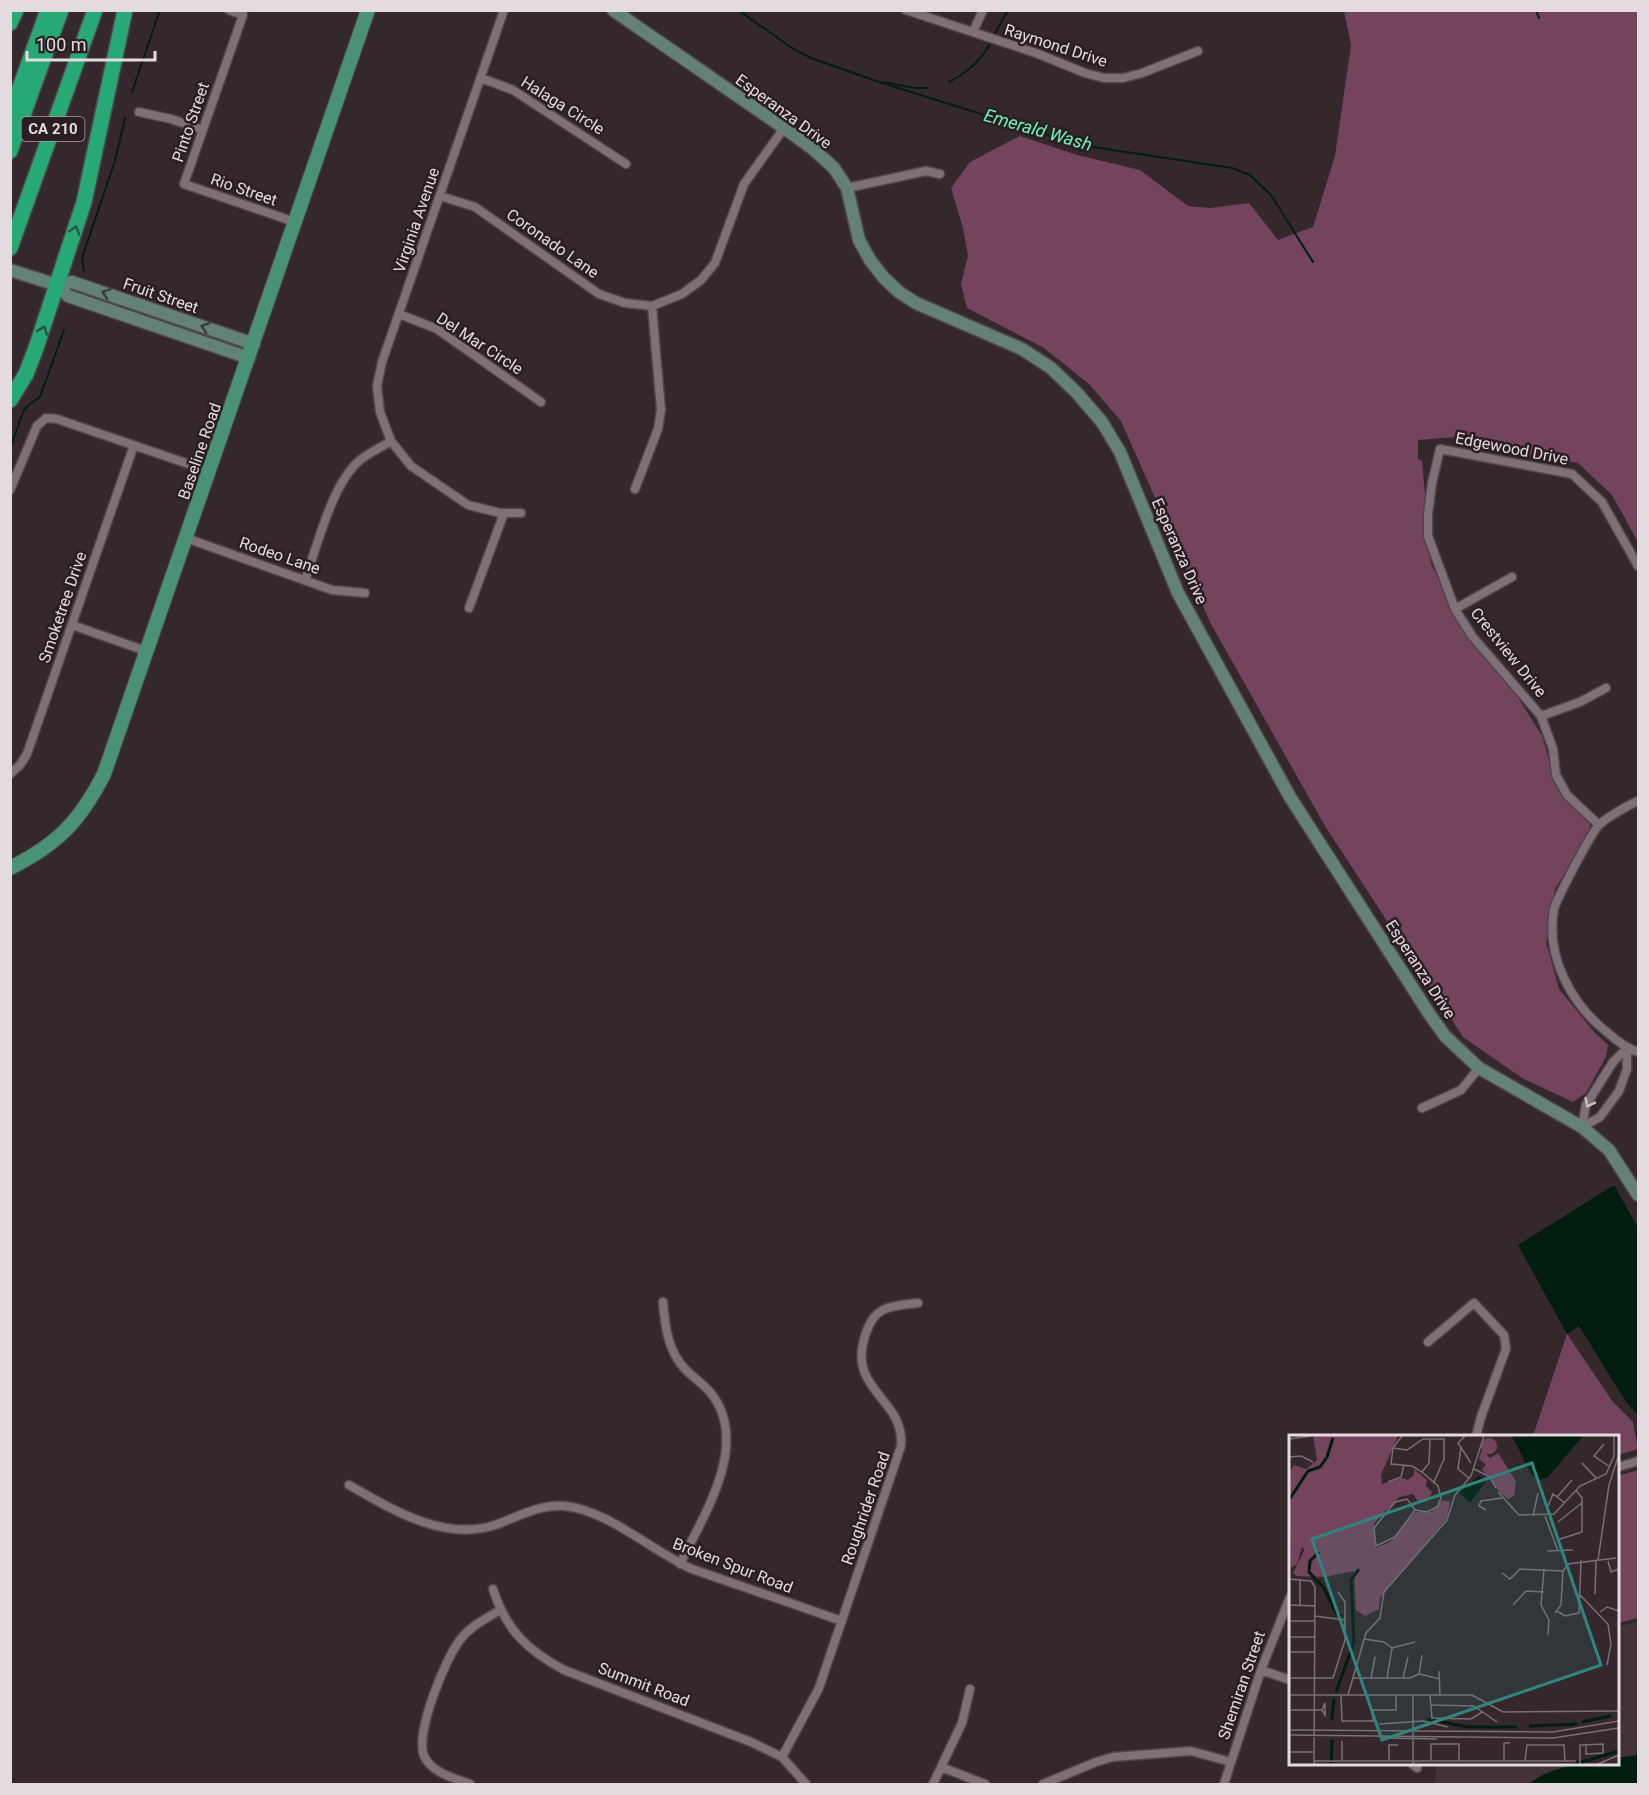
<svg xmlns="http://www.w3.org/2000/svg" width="1649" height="1795" viewBox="0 0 1649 1795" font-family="Roboto,sans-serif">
<rect width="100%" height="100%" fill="#34282d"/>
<path fill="#44323b" d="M1638 1622V1755L1618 1758V1627Z
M1437 1764H1576L1541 1775 1529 1784H1435Z"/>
<path fill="#74435c" d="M1344 11H1638V542L1612 495 1578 463 1481 446 1455 437 1418 440V459L1422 461 1431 564 1458 618 1506 678 1542 736 1553 774 1590 821 1589 834 1555 889 1546 942 1559 989 1595 1033 1608 1045 1606 1057 1586 1093 1573 1102 1522 1078 1463 1037 1325 826 1211 624 1121 421 1089 384 1044 348 967 308 961 284 968 256 963 228 951 188 970 162 1020 136 1077 155 1140 170 1188 206 1210 208 1249 203 1278 240 1313 227 1335 156 1351 45Z
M1567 1334 1613 1402 1633 1422 1638 1449 1618 1455V1436H1533Z
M1638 1470V1618L1618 1623V1476Z"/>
<path fill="#001d0f" d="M1614 1185 1638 1228V1415L1626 1402 1579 1326 1567 1334 1518 1245Z
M1638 1755V1784H1529C1557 1763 1584 1764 1618 1764V1758Z"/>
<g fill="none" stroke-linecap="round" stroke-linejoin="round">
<path stroke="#001d0f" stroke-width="2" d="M738 10 792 48 811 58 879 82 1080 145 1232 168 1250 175 1271 195 1313 262
M1536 10 1539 18
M993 37 1008 10
M883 82 915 88H927
M949 82C968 72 981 61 991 42
M132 92 160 10
M84 271 82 258 115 161 125 118
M10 449 23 412 27 406 40 397 64 330"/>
<g stroke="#4f454a" stroke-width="11">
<path id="street" d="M229 10 243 15 184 184 295 222
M504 10 382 362 377 386 380 412 391 441 411 466 468 505 500 513H521
M906 10 1036 53 1085 73 1104 78H1123L1142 73 1198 51
M973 32 983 10
M481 78 513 90 626 164
M139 112 171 119 203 130
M847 188 926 171 940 174
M440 196 475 207 599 294 625 303 652 306 682 294 701 280 715 263 744 184 784 128
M399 314 437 329 541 402
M635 489 658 429 661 410 652 306
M10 490 37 426 46 418 57 419 209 471
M186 538 332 590 365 593
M305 580C317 547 332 484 359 461 368 453 380 448 391 441
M469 608 504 513
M1455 609 1512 577
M72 625 146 651
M1541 716 1580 702 1606 688
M10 774 20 765 27 754 134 445
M1638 801C1629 805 1607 817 1599 825 1591 833 1557 898 1554 909 1545 957 1572 1005 1608 1033 1618 1042 1626 1048 1638 1052
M1599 825 1567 795 1556 775 1553 749 1541 716 1472 636 1455 609 1428 536V514L1432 483 1440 449 1572 474 1602 502 1638 566
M1422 1108 1461 1090 1479 1068
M1582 1127 1600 1117 1619 1091 1627 1069V1048
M1582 1127 1586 1105 1613 1062 1627 1048
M663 1302C665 1327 668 1352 686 1370 694 1378 703 1384 710 1392 752 1443 703 1516 680 1564
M1428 1342 1474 1303 1504 1335 1506 1349 1481 1417 1476 1436
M1618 1467 1638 1461
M349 1485C391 1509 444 1542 495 1525 518 1517 539 1504 565 1506 607 1510 652 1551 692 1569L842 1621
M493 1589C506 1630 527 1650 564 1670L751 1742 782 1757 806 1784
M1261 1670 1290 1680
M782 1757 819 1688 901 1446C905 1397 845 1391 866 1333 875 1305 892 1306 918 1303
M1412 1764 1417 1768
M941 1767 985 1784
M470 1784C454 1778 432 1773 424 1756 415 1733 445 1659 460 1640 470 1626 486 1619 500 1610
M933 1784 962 1723 970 1689
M1043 1784 1096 1762 1113 1757 1191 1751 1231 1762
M1224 1784 1261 1670 1290 1597"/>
</g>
<g stroke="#4f454a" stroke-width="15">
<path id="secondary" d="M613 10 784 128 813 149 834 168 847 188 859 240 870 260 884 278 899 292 916 303 1022 349 1051 368 1077 393 1102 422 1120 452 1178 593 1290 797 1430 1015 1445 1036 1479 1068 1582 1127 1609 1150 1638 1195
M10 270 57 285 68 296 249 358
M57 285 72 282 254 344"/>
</g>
<g stroke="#4f454a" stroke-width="16">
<path id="primary" d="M10 868C58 844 80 821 104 774L368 10"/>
</g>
<g stroke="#4f454a" stroke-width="18">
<path id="highway" d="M10 23 16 10
M10 115 48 10
M10 151 61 10
M10 248 95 10
M10 400 26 374 36 348 84 202 125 10"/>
</g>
<use href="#street" stroke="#7e7076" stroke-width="8"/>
<use href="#secondary" stroke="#648175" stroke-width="12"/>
<use href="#primary" stroke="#499275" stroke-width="14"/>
<use href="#highway" stroke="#26a974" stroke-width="15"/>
</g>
<defs><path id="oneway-chevron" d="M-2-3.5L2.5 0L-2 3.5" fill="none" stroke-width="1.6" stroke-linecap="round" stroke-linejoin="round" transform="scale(1.5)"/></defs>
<g stroke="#285644">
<use href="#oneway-chevron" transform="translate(75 230) rotate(-72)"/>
<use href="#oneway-chevron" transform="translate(43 330) rotate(-71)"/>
</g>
<g stroke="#3b3c3c">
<use href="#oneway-chevron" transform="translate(106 293) rotate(-161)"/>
<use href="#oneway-chevron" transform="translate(205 327) rotate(-161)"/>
</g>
<use stroke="#cac0c5" href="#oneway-chevron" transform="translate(1589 1103) rotate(116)"/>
<g text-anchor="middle" stroke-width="5" stroke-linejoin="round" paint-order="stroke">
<rect fill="#2a1e24" stroke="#aca2a7" stroke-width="1.5" x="21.5" y="117" width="63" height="24" rx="4.5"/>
<g font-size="15" font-weight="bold" fill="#e3dbdf">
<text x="53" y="134">CA 210</text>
</g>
<g font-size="16" fill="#e3dbdf" stroke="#2a1e24">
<text transform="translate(1056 45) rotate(18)" y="6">Raymond Drive</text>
<text transform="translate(563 105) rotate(32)" y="6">Halaga Circle</text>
<text transform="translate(784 111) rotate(36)" y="6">Esperanza Drive</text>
<text transform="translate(190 122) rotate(-71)" y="6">Pinto Street</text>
<text transform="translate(244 189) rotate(19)" y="6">Rio Street</text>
<text transform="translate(416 220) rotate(-71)" y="6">Virginia Avenue</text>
<text transform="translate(553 243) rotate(35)" y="6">Coronado Lane</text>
<text transform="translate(161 295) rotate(19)" y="6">Fruit Street</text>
<text transform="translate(480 343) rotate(33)" y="6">Del Mar Circle</text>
<text transform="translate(1512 448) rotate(11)" y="6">Edgewood Drive</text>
<text transform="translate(199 451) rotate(-71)" y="6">Baseline Road</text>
<text transform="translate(1180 551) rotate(66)" y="6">Esperanza Drive</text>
<text transform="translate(280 555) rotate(19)" y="6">Rodeo Lane</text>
<text transform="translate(62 607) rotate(-71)" y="6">Smoketree Drive</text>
<text transform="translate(1509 652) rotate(51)" y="6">Crestview Drive</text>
<text transform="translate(1421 969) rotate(57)" y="6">Esperanza Drive</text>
<text transform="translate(865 1508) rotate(-71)" y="6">Roughrider Road</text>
<text transform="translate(733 1565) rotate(21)" y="6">Broken Spur Road</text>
<text transform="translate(644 1684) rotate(21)" y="6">Summit Road</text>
<text transform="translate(1241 1685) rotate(-71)" y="6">Shemiran Street</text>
</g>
<g font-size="18" font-style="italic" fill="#6df8b8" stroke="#2a1e24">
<text transform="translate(1038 130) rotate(16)" y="6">Emerald Wash</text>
</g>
</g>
<g transform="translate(1289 1435)">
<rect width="330" height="330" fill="#34282d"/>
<path d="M24 1H109L92 40 93 49 113 43 119 45 125 40V34L138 45 137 51 143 57 139 65 129 66 124 59 110 62 85 88 87 113 101 107 126 77H143L153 65 161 67 158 83 91 163 90 174 76 181 67 175 65 136 36 142 8 141 4 138 15 116V114L13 112 8 129 2 133 0 38 5 30 17 34 28 25ZM192 11a8 8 0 1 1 16 0a8 8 0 1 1-16 0ZM193 14 201 23 209 18 227 46 225 61 219 64 211 58 193 34 197 30 190 24Z" fill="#74435c"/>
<path d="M223 1H294L259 42 250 45 242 39ZM190 41 197 46 181 68 170 58Z" fill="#001d0f"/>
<path fill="none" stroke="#001d0f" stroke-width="3" d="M0 65 19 36 31 32 38 22 44 3M30 117 21 126 20 137 35 153 47 178 53 182M47 257 65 207 62 145 70 134M138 284 179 292H228M43 285 45 263M293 287 322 281M240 291 288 289M42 329 43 305M286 329 330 316"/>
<path fill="none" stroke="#7a7074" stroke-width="1.5" d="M113 1 104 13 102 29 123 31 133 37 149 51 152 63 148 72 138 77 126 75 118 64 106 67 85 93 87 111 106 102 126 75M176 1 169 8 182 28M0 4 22 1M315 9 305 21 321 32M172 12 169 34 180 43M104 13 118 15 134 4H155V24L145 47M0 22 12 21 24 27M293 28 307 43M185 34 201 42 207 53M133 37 140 28 141 4M99 47 112 42 115 30M209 57 230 80 265 79 291 51 317 39 325 21V1M268 62 283 45M259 71 264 59 276 68M197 75 190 71 192 66 213 63M244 81 249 58M256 81 269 116M269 87 294 67M268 105 293 97V63L287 55M258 116 284 115M309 125 320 50 330 19M319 126 322 137 330 134M255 134 252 170 260 185 259 200M213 138 221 144 231 134 274 136M0 144 22 146 26 152 25 329M306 159 307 125M291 160 319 189 322 209 318 230M0 170 26 171M11 170V145M224 170 237 156 255 157M268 176 276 181 290 178 292 125M311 177 318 172 330 176M266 178 272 170 274 136 279 129 327 123M26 181 56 185M0 186H26M0 202H26M75 204 95 207 103 213M103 213 126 207M0 217H26M150 236 151 260M130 239 151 244M130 239 133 220M0 243H44L56 205V167L49 157M64 243H121L130 239M82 243 86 222M98 243 103 213M114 243 119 222M0 260H183L214 277 330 276M52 260 53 286H84V275H107V260M59 260 77 198 91 183 95 157 158 85 166 60 182 41 195 1M141 260 143 283 182 284 193 277M141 270 185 271 208 287M0 275H33L36 268V280L33 275M90 289 134 286 159 292M0 295 264 297 330 286M0 300 264 303 330 293M93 303 148 304M53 306V326M0 317H25M25 326H287M100 326V310H109M142 326V309H170V326M215 326V308H221M236 326 238 310H275L276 326M124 329V260M291 329V310H293L314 309V318L297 319V310M309 329 330 320"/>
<path fill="#2f857f" fill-opacity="0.15" stroke="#2f857f" stroke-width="3" d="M243 28 312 230 93 305 23 104Z"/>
<rect width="330" height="330" fill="none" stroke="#e3dbdf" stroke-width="3"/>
</g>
<rect width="1649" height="1795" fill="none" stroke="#e3dbdf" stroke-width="24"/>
<path d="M27 51v9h128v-9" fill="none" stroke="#e3dbdf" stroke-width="3"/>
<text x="36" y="51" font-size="18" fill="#e3dbdf" stroke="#2a1e24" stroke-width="4.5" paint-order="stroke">100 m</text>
</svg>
